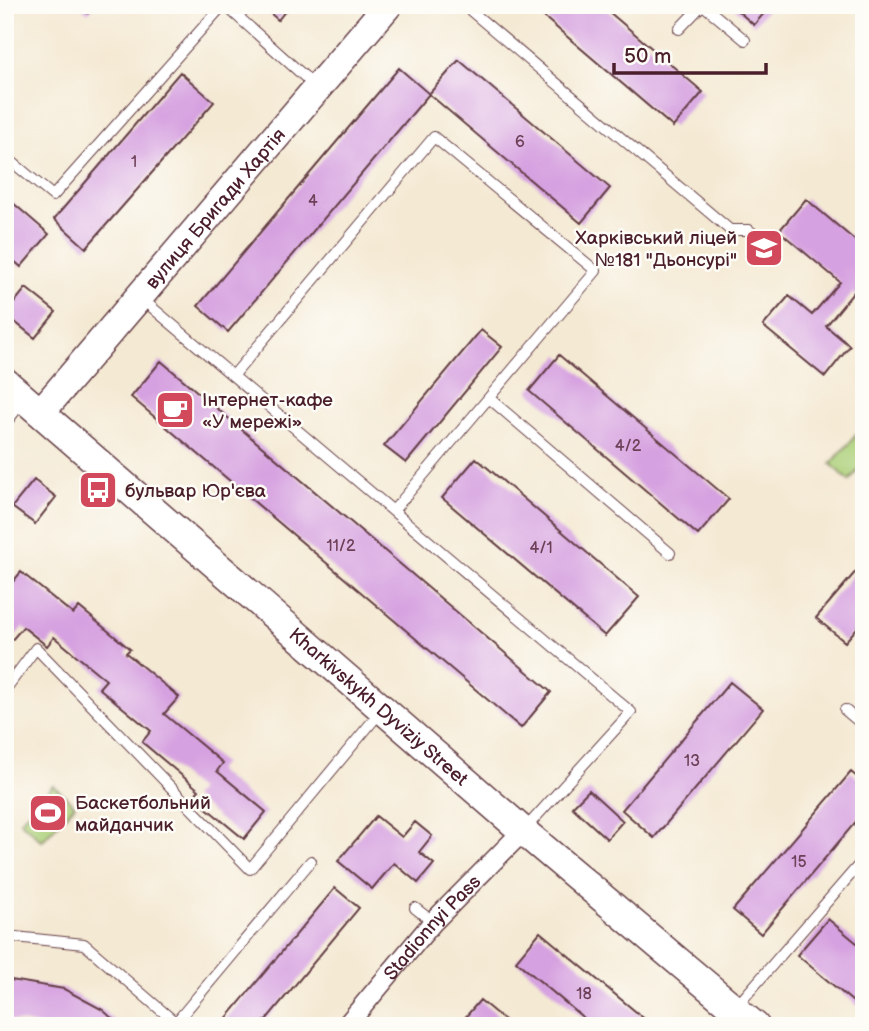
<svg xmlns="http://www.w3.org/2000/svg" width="869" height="1031" viewBox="0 0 869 1031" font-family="'Balsamiq Sans',sans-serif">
<rect width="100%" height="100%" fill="#fdfcf7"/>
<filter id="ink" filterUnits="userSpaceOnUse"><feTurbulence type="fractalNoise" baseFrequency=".0143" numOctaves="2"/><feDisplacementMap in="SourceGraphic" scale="14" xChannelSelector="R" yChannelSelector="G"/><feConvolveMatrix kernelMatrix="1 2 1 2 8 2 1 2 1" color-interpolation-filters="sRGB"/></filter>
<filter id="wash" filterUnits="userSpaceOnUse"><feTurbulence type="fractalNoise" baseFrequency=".00686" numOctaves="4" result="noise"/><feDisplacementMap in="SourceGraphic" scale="28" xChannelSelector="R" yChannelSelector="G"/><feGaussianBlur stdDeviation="1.57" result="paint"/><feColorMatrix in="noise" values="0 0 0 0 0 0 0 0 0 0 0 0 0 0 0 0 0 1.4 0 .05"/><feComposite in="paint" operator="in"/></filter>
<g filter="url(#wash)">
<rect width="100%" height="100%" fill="#f4e9d3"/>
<path fill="#acd079" stroke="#7b7852" stroke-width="2" d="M864 426V463L849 481 831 464Z
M53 785 75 805 42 841 20 821Z"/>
<g id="blocks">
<path fill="#d6a1e0" d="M80 5H95L88 13Z
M261 5H290L278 20Z
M530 5H601L703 92 673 127Z
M731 5H771L754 25Z
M459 60 610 188 581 223 429 94Z
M399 68 429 94 228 332 198 306Z
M180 72 214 102 86 248 54 219Z
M5 196 49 234 21 267 5 253Z
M806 199 864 248V302L853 293 826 326 850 346 825 377 763 326 789 296 812 315 840 282 779 231Z
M26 288 56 312 35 338 5 314Z
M481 330 502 347 406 463 384 446Z
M559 355 729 499 698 535 529 391Z
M161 361 551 692 521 728 131 397Z
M476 458 639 597 605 636 442 498Z
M34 480 56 497 35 524 12 507Z
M864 562V620L845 642 816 618Z
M21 572 73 614 79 607 130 649 126 653 179 697 164 714 223 763 217 771 266 812 244 839 193 797 199 790 142 742 151 731 99 688 106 680 54 637 47 646 23 627 11 641 5 637V591Z
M730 682 763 709 654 838 622 810Z
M851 772 864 783V812L761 934 733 910Z
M589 790 623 821 607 839 572 807Z
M376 816 402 837 415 822 432 836 419 852 434 864 418 883 394 863 372 889 338 861Z
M335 888 359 908 261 1026H220Z
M828 919 864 949V1011L797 955Z
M540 932 653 1026H593L516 961Z
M5 979 64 989 103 1010 116 1022 113 1026H42L5 1019Z
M480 1000 509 1024 507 1026H458Z"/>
</g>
</g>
<g filter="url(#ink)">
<use href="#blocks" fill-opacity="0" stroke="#643d44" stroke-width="2"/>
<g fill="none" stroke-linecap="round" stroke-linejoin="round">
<g stroke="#643d44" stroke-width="12">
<path id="lane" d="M225 5 314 85
M464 5 730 230H749L763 242
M703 5 745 40
M679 29 702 5
M5 156 53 196 223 5
M142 299 631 712 524 830
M233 376 434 137 596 271 393 511
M489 398 670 553
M5 424 22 402
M5 690 36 648 250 869 381 711
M845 710 864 726
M415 908 433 922
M5 936 84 944 176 1023
M736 1007 864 859
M173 1026 311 861"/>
</g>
<g stroke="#643d44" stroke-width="22">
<g id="street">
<path id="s1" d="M346 1026 433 922 523 831"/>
</g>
</g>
<g stroke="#643d44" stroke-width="31">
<g id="secondary">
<path id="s2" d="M5 382 523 831 755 1026"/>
<path id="s3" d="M41 412 388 5"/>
</g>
</g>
<use href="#lane" stroke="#fff" stroke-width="10"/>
<use href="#street" stroke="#fff" stroke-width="19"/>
<use href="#secondary" stroke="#fff" stroke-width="28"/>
</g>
</g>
<defs>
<g id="school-square" transform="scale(2.0125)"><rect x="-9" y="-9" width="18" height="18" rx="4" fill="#d1495b" stroke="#fdfcf7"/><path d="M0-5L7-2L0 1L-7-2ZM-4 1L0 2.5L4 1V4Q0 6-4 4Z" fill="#fff"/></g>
<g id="cafe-square" transform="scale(2.0125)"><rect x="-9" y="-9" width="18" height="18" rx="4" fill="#d1495b" stroke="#fdfcf7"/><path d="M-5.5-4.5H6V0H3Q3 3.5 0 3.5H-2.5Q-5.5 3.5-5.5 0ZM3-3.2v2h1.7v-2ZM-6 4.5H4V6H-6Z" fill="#fff"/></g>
<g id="bus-square" transform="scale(2.0125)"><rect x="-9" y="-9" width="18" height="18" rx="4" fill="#d1495b" stroke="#fdfcf7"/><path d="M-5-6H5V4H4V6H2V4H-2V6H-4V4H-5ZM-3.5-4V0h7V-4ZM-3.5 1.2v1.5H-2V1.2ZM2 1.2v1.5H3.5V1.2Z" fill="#fff"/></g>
<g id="stadium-square" transform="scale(2.0125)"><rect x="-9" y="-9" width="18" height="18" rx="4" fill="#d1495b" stroke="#fdfcf7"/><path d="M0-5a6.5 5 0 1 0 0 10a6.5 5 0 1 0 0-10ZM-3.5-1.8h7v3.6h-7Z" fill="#fff"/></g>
</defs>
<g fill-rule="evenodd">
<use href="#school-square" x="764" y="248"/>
<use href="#cafe-square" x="175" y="410"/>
<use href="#bus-square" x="98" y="490"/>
<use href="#stadium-square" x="48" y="813"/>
</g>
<g text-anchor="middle" stroke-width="5" stroke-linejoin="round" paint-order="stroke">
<g font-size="16" fill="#6d4058">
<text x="520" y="147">6</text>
<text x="134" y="167">1</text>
<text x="313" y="206">4</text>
<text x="628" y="451">4/2</text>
<text x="341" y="551">11/2</text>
<text x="541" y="553">4/1</text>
<text x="692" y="766">13</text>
<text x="799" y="867">15</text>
<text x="584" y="999">18</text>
</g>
<g font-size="19" fill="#4a1f2b" stroke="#fdfcf7">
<text dy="7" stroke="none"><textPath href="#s3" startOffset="268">вулиця Бригади Хартія</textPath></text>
<text dy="7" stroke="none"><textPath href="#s2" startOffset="495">Kharkivskykh Dyviziy Street</textPath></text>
<text dy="7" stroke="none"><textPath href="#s1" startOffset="131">Stadionnyi Pass</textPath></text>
</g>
<g font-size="19" fill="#4a1f2b" stroke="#fdfcf7" text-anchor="start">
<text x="737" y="244" text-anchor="end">Харківський ліцей<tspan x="737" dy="22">№181 "Дьонсурі"</tspan></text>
<text x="202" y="406">Інтернет-кафе<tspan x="202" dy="22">«У мережі»</tspan></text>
<text x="125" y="497">бульвар Юр'єва</text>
<text x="75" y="809">Баскетбольний<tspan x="75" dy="22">майданчик</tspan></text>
</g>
</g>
<rect width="869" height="1031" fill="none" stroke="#fdfcf7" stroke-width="28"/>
<path d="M614 63v10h152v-10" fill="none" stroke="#4a1f2b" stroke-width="3.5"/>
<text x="624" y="63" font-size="21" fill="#4a1f2b" stroke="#fdfcf7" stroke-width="5" paint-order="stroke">50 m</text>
</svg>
